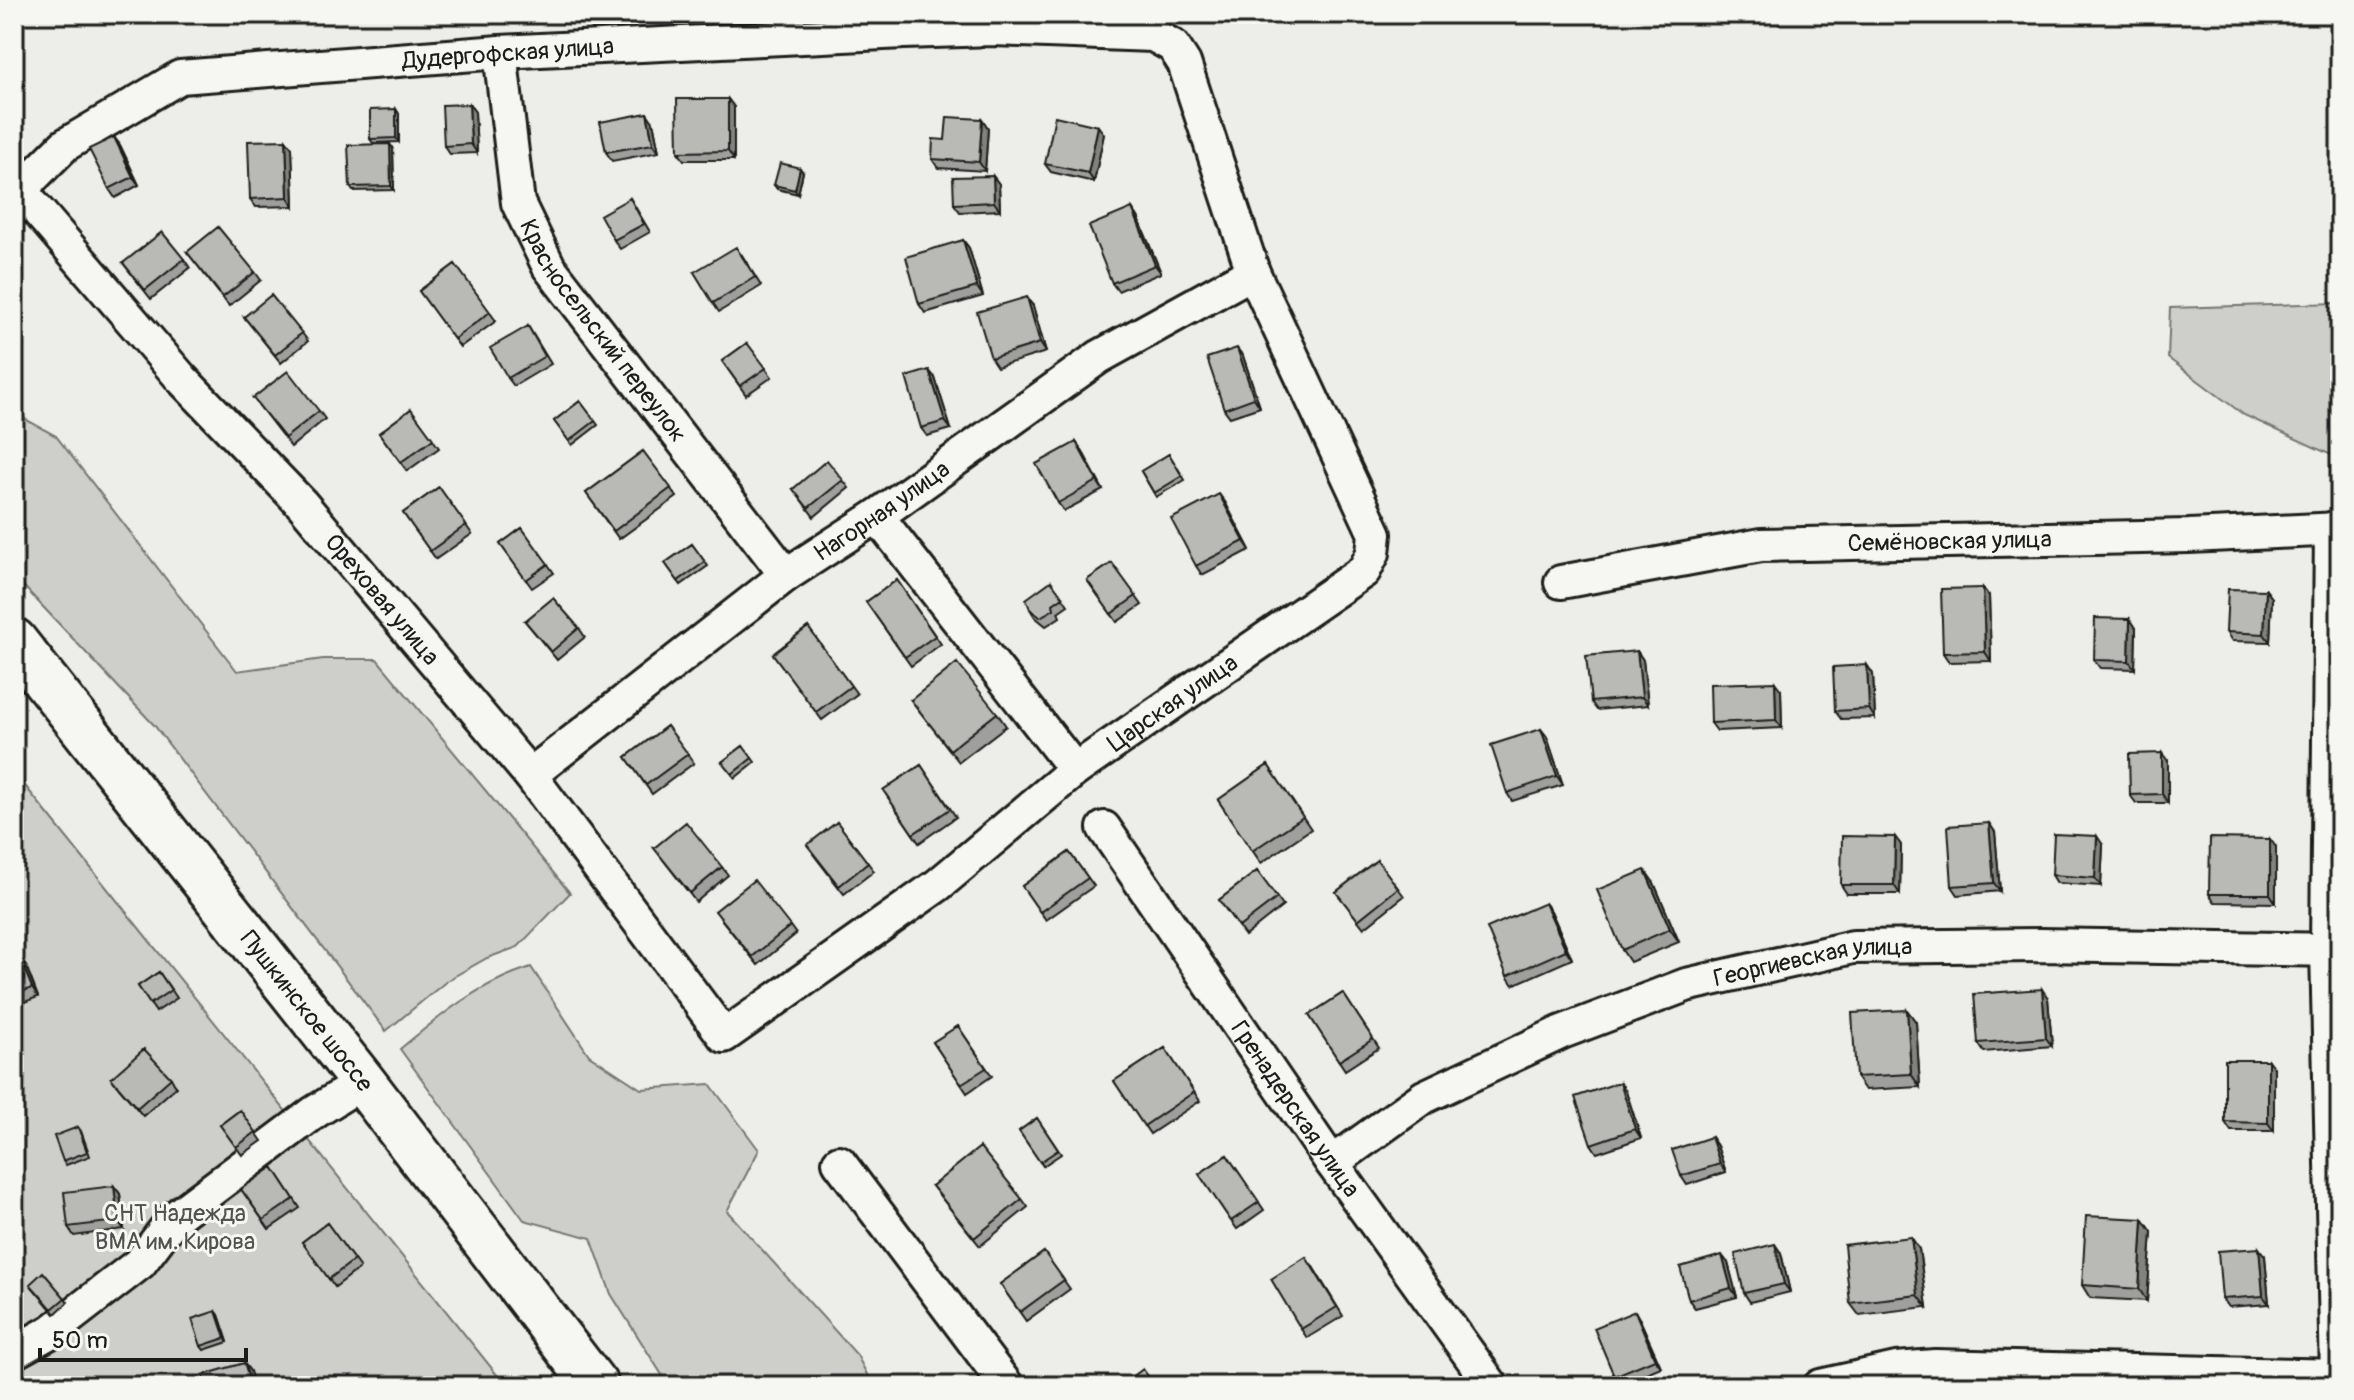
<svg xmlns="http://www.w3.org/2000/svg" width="2354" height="1400" viewBox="0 0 2354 1400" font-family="Pangolin,sans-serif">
<rect width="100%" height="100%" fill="#edede9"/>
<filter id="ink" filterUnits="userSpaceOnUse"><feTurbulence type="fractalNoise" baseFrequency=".0125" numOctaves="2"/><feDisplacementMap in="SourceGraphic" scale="16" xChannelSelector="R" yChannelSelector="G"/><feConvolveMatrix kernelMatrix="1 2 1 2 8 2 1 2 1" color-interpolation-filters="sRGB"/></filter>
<g filter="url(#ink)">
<path fill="#cececb" stroke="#757574" stroke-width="2" d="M2340 303V459L2244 415 2168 358 2170 308Z
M14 413 56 436 237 671 323 659H377L570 893 518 947 487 958 448 980 386 1031 154 725 14 576Z
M14 772 506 1386H14Z
M531 967 589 1055 641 1089 710 1084 759 1150 727 1211 857 1355 873 1386H669L611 1294 591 1238 524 1220 400 1049C442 1014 478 984 531 967Z"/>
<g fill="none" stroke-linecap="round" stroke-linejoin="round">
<g stroke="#1c1c1c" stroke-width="38">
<g id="street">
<path id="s1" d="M500 52 518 203 549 267 786 575"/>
<path id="s2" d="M14 183 182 379 302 504 530 775 724 1036 938 885 1075 770 1364 571 1373 553 1375 534 1253 272 1184 63 1173 46 1153 35 992 29 904 32 500 52 180 77 65 145 21 189"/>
<path d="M877 516 1075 770"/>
<path d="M2331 529 2327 950 2337 1376"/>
<path id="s3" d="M1561 582 1761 545 2189 536 2340 529"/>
<path id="s4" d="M530 775 786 575 877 516 1099 357 1253 272"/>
<path id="s5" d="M1104 828 1332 1163 1492 1386"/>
<path d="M839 1162 1007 1386"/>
<path id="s6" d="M1332 1163 1424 1097 1562 1032 1686 985 1853 947 2040 945 2340 950"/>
<path d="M14 1352 52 1331 140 1263 174 1218 315 1112 363 1082"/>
<path d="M1820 1386 1896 1369 1935 1366 2340 1376"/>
</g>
</g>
<g stroke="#1c1c1c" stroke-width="50">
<g id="secondary">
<path id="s7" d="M14 641 363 1082 596 1386"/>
</g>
</g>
<use href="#street" stroke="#f6f6f2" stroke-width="32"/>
<use href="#secondary" stroke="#f6f6f2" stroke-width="44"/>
</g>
<path fill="#9f9f9d" stroke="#1c1c1c" stroke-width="2" d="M728 99 734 107V160H684L678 152Z
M469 104 475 112 477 153 450 154 444 146Z
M396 109 399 114V142L373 143 370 139Z
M982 119 988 128 985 171 938 168 932 159 945 140Z
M653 122 659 152 612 161 606 152Z
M1104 134 1094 182 1051 172 1045 164Z
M114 137 120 145 139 185 115 198 109 189Z
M286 140 292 148 294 206 256 207 250 199Z
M393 148 394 190 353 191 350 187Z
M803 172 798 194 777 189 774 185Z
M993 176 999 184 1000 210 960 212 954 204Z
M630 198 650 232 620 249 614 240Z
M1132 208 1138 217 1161 273 1118 291 1112 283Z
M963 240 969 248 983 296 925 313 919 304Z
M187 252 255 272 261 280 229 306Z
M742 255 761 286 719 312 713 303Z
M184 259 190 268 151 299 123 263Z
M455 264 496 321 460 347 419 291Z
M1033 306 1046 352 997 367 991 358Z
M244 317 302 333 308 341 281 363Z
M528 326 551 364 514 386 508 378Z
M747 343 772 377 746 395 722 361Z
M1243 356 1260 407 1230 417 1224 409Z
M935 378 951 429 927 436 921 428Z
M253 398 319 411 325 419 291 447Z
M580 401 598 425 572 445 554 421Z
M411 409 439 448 407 471 379 433Z
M1076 442 1103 490 1064 511 1058 503Z
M643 451 677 497 619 539 586 493Z
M1169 454 1185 480 1156 497 1141 471Z
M843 480 849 488 814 517 793 489Z
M439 487 472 534 436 559 403 513Z
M1225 502 1250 550 1202 575 1196 566Z
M522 528 554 573 532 588 500 544Z
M692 544 708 566 681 585 665 563Z
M1112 563 1142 605 1117 622 1087 580Z
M897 580 941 644 911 666 866 602Z
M1051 581 1068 605 1058 612 1060 617 1046 626 1035 617 1030 609Z
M2266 590 2272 598 2270 642 2232 641 2226 632Z
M1989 596 1991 661 1949 662 1943 653Z
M2130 619 2136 628 2135 669 2100 668 2094 660Z
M525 621 579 628 585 637 557 660Z
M808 627 857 694 822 720 773 654Z
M1637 651 1643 660 1648 705 1597 710 1591 702Z
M1867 665 1873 674 1875 718 1841 719 1835 711Z
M1781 690 1782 728 1717 731 1711 723Z
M911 700 997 713 1006 726 959 762Z
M667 726 694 763 652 794 626 757Z
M1541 729 1547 737 1563 785 1512 801 1507 793Z
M743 746 755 762 735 778 722 762Z
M2168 761V803H2136L2130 795Z
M921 765 956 817 919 843 883 790Z
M1268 765 1311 829 1261 863 1218 800Z
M837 822 874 871 844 894 813 854Z
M1989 823 1995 832 2000 891 1958 895 1952 886Z
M1895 837 1901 845 1900 894H1847L1841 885Z
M2103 845 2101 886 2057 883 2052 875Z
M2276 847V903L2215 902 2209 894Z
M654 848 722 867 728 875 696 902Z
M1069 852 1094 886 1046 920 1022 886Z
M1377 860 1404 896 1364 928 1336 892Z
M1257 871 1283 906 1245 936 1219 900Z
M1654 883 1679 942 1630 962 1622 950Z
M1545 903 1551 911 1572 959 1513 985 1507 976Z
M721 919 790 926 796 934 758 965Z
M14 960 26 966 38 997 14 1006Z
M159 972 177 998 156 1012 138 986Z
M1343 993 1379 1048 1345 1070 1309 1015Z
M2048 998 2052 1046 1984 1052 1978 1043Z
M1907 1010 1916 1022 1920 1087 1865 1090 1856 1077Z
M958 1026 992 1076 967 1093 933 1042Z
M1165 1048 1200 1101 1150 1134 1114 1081Z
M2274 1068V1131H2231L2225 1122Z
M111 1078H171L176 1087 143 1116Z
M1620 1082 1626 1091 1641 1138 1597 1153 1591 1144Z
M240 1110 262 1141 242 1155 220 1125Z
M1037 1118 1061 1154 1043 1166 1019 1131Z
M78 1127 81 1131 90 1156 66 1165 63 1161Z
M1711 1137 1717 1146 1726 1172 1687 1185 1681 1176Z
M1227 1155 1264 1210 1237 1229 1199 1174Z
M273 1167 300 1208 269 1229 241 1189Z
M114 1186 120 1194 124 1229 74 1236 68 1227Z
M932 1186 1022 1199 1028 1207 980 1246Z
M2143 1219 2152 1232 2147 1301 2090 1298 2082 1285Z
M327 1223 360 1268 335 1287 302 1242Z
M1911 1237 1919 1249 1927 1307 1859 1315 1850 1303Z
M1044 1252 1070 1289 1026 1321 1000 1284Z
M1781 1253 1790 1292 1750 1302 1744 1293Z
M2265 1256 2269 1304 2228 1307 2222 1299Z
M1728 1263 1737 1297 1695 1308 1689 1300Z
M1312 1265 1343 1316 1307 1338 1301 1329Z
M33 1288 65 1298 68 1302 55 1314Z
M216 1311 219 1315 228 1342 204 1350 201 1346Z
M1640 1320 1661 1367 1620 1384 1614 1376Z"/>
<path fill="#82827f" stroke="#1c1c1c" stroke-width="2" d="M728 99 734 107V160L728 151Z
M469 104 475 112 477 153 471 144Z
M396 109 399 114V142L396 138Z
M647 113 653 122 659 152 653 144Z
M982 119 988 128 985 171 979 162Z
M1098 126 1104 134 1094 182 1088 173Z
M114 137 120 145 139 185 133 177Z
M286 140 292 148 294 206 288 197Z
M390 144 393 148 394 190 391 186Z
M800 168 803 172 798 194 795 190Z
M993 176 999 184 1000 210 994 202Z
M1132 208 1138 217 1161 273 1155 265Z
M963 240 969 248 983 296 977 287Z
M1027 297 1033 306 1046 352 1040 343Z
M1237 348 1243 356 1260 407 1254 398Z
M929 370 935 378 951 429 945 421Z
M1076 442 1082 450 1103 490 1097 481Z
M1219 494 1225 502 1250 550 1244 541Z
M1983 588 1989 596 1991 661 1985 652Z
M2266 590 2272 598 2270 642 2264 634Z
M2130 619 2136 628 2135 669 2129 661Z
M1637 651 1643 660 1648 705 1642 697Z
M1867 665 1873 674 1875 718 1869 709Z
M1775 682 1781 690 1782 728 1776 720Z
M1541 729 1547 737 1563 785 1557 776Z
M2162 753 2168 761V803L2162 794Z
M1989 823 1995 832 2000 891 1994 883Z
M2097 836 2103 845 2101 886 2095 878Z
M1895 837 1901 845 1900 894 1894 885Z
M2270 839 2276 847V903L2270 894Z
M1645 870 1654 883 1679 942 1670 929Z
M1545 903 1551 911 1572 959 1566 950Z
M20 958 26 966 38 997 32 988Z
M2042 989 2048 998 2052 1046 2046 1038Z
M1907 1010 1916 1022 1920 1087 1911 1074Z
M2268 1060 2274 1068V1131L2268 1123Z
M1620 1082 1626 1091 1641 1138 1635 1129Z
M1711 1137 1717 1146 1726 1172 1720 1164Z
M114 1186 120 1194 124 1229 118 1221Z
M2143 1219 2152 1232 2147 1301 2139 1289Z
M1911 1237 1919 1249 1927 1307 1918 1295Z
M1775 1244 1781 1253 1790 1292 1784 1284Z
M2259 1248 2265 1256 2269 1304 2263 1296Z
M1722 1255 1728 1263 1737 1297 1731 1288Z
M216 1311 219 1315 228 1342 225 1338Z
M1635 1311 1640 1320 1661 1367 1655 1359Z
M244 1363 250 1371 254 1386H251Z"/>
<path fill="#b9b9b6" stroke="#1c1c1c" stroke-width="2" d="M677 99H728V151L678 152Z
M469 104 471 144 444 146 442 105Z
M396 109V138L370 139V110Z
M647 113 653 144 606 152 600 122Z
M1055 116 1098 126 1088 173 1045 164Z
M947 117 982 119 979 162 932 159 933 139 945 140Z
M114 137 133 177 109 189 89 149Z
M286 140 288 197 250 199 248 141Z
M390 144 391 186 350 187 348 145Z
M780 163 800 168 795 190 774 185Z
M993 176 994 202 954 204 953 177Z
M630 198 644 224 614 240 600 215Z
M1132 208 1155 265 1112 283 1089 226Z
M218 227 255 272 223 297 187 252Z
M162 232 184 259 145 290 123 263Z
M963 240 977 287 919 304 906 257Z
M736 247 755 277 713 303 694 272Z
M455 264 490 312 454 339 419 291Z
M271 295 302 333 275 355 244 317Z
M1027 297 1040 343 991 358 977 312Z
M528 326 545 356 508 378 490 348Z
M747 343 766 368 740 386 722 361Z
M1237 348 1254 398 1224 409 1207 358Z
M929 370 945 421 921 428 906 377Z
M288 371 319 411 285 438 253 398Z
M580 401 595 421 569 441 554 421Z
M411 409 433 439 401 462 379 433Z
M1076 442 1097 481 1058 503 1036 464Z
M643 451 671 488 614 531 586 493Z
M1169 454 1182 476 1154 493 1141 471Z
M827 460 843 480 808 508 793 489Z
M439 487 466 525 430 551 403 513Z
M1219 494 1244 541 1196 566 1171 519Z
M522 528 548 564 526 580 500 544Z
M692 544 705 562 678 581 665 563Z
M1112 563 1136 596 1111 614 1087 580Z
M897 580 935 636 905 657 866 602Z
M1051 581 1063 597 1053 604 1054 609 1040 617 1030 609 1026 599Z
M1983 588 1985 652 1943 653 1941 589Z
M2228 589 2266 590 2264 634 2226 632Z
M553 598 579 628 551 652 525 621Z
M2095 618 2130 619 2129 661 2094 660Z
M808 627 851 686 816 712 773 654Z
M1637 651 1642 697 1591 702 1586 656Z
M957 663 997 713 950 750 911 700Z
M1867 665 1869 709 1835 711 1833 667Z
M1775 682 1776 720 1711 723 1710 684Z
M667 726 688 754 646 785 626 757Z
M1541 729 1557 776 1507 793 1491 745Z
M743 746 752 758 732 774 722 762Z
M2162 753V794L2130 795 2129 754Z
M921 765 950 809 913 834 883 790Z
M1268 765 1303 817 1252 851 1218 800Z
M686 822 722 867 690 893 654 848Z
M837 822 868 863 839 886 807 845Z
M1989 823 1994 883 1952 886 1948 826Z
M2054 834 2097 836 2095 878 2052 875Z
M1842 836 1895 837 1894 885H1841Z
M2210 838 2270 839V894H2209Z
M1069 852 1088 878 1040 912 1022 886Z
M1377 860 1398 888 1358 920 1336 892Z
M1645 870 1670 929 1622 950 1597 890Z
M1257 871 1277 898 1239 927 1219 900Z
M754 880 790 926 752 957 715 911Z
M1545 903 1566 950 1507 976 1487 928Z
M20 958 32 988 14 995V960Z
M159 972 171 990 150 1004 138 986Z
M2042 989 2046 1038 1978 1043 1974 994Z
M1343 993 1373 1039 1339 1061 1309 1015Z
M1907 1010 1911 1074 1856 1077 1852 1013Z
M958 1026 986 1068 961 1084 933 1042Z
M1165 1048 1194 1092 1144 1126 1114 1081Z
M144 1049 171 1078 137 1108 111 1078Z
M2225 1060H2268V1123L2225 1122Z
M1620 1082 1635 1129 1591 1144 1575 1097Z
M240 1110 256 1132 236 1147 220 1125Z
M1037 1118 1058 1150 1040 1162 1019 1131Z
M78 1127 87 1152 63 1161 54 1136Z
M1711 1137 1720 1164 1681 1176 1672 1150Z
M980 1147 1022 1199 974 1238 932 1186Z
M1227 1155 1259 1202 1231 1221 1199 1174Z
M273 1167 294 1199 263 1220 241 1189Z
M114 1186 118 1221 68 1227 64 1192Z
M2086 1216 2143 1219 2139 1289 2082 1285Z
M327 1223 354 1260 329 1279 302 1242Z
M1911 1237 1918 1295 1850 1303 1844 1245Z
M1775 1244 1784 1284 1744 1293 1735 1254Z
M2259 1248 2263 1296 2222 1299 2218 1251Z
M1044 1252 1064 1280 1020 1312 1000 1284Z
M1722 1255 1731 1288 1689 1300 1680 1267Z
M1306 1257 1337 1307 1301 1329 1271 1279Z
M43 1272 65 1298 52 1309 30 1284Z
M216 1311 225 1338 201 1346 192 1319Z
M1635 1311 1655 1359 1614 1376 1594 1328Z
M244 1363 251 1386H206L203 1375Z
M1143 1369 1155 1386H1120Z"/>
</g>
<g text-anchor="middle" stroke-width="6" stroke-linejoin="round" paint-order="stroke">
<g font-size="24" fill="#1c1c1c" stroke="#f6f6f2">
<text transform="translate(508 53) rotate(-4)" y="8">Дудергофская улица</text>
<text dy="8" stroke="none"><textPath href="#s1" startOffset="306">Красносельский переулок</textPath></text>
<text dy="8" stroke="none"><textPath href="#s4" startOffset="440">Нагорная улица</textPath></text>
<text dy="8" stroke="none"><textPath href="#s3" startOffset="392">Семёновская улица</textPath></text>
<text dy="8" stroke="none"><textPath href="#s2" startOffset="556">Ореховая улица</textPath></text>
<text dy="8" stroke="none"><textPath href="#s2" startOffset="1670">Царская улица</textPath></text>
<text dy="8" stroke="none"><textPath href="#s6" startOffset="528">Георгиевская улица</textPath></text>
<text dy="8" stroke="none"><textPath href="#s7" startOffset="472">Пушкинское шоссе</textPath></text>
<text dy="8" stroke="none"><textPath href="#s5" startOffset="340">Гренадерская улица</textPath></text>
</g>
<g font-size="24" fill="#515151" stroke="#f6f6f2">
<text x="175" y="1221">СНТ Надежда<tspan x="175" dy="28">ВМА им. Кирова</tspan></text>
</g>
</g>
<rect width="2354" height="1400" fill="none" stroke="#f6f6f2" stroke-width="48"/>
<rect x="24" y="24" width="2306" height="1352" fill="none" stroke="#1c1c1c" stroke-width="3" filter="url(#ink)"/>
<path d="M40 1348v12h206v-12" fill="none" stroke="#1c1c1c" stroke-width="4"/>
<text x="52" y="1348" font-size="24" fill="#1c1c1c" stroke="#f6f6f2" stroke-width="6" paint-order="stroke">50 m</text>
</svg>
